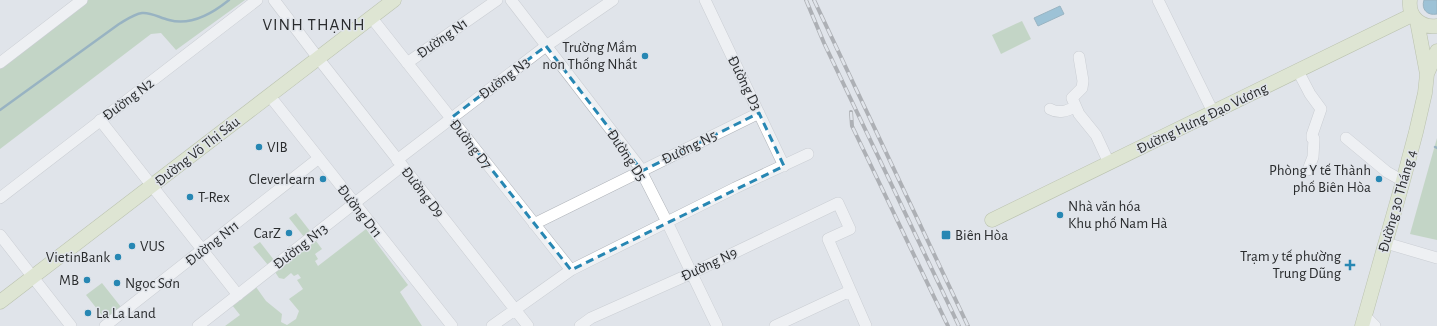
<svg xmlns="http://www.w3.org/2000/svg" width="1437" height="326" viewBox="0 0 1437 326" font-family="'Alegreya Sans',sans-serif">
<rect width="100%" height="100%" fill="#e0e4ea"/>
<path fill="#a1c39c" d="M86 0H245L176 50 161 33 151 34 0 149V66Z
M1022 21 1031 39 1001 54 992 35Z
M1437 138V240L1410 234Z
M296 213 310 231 304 237 289 218Z
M366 229 408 285 400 292 422 326H225L240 315 232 305 256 287 266 301 282 314 281 322 287 325 296 319 299 311 289 299 303 289 297 280 301 278 298 274 294 276 291 273 284 279 279 278 275 272 316 241 322 249 315 254 318 259 315 261 318 266Z
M260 242 274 260 268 265 253 247Z
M102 283 121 307 105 319 86 295Z"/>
<path fill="#4d9abe" stroke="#427993" d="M1424 0H1437V14C1427 16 1421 9 1424 0Z
M1060 6 1064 14 1038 26 1034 18Z"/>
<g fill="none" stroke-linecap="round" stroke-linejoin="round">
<path stroke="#427993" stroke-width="2.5" d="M0 110 119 24C126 20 134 14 142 13 151 12 160 18 169 20 190 26 213 13 229 0
M1435 147 1437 148"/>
<g stroke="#b0b4ba" stroke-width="12">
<path id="minor" d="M274 0 318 58 528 326
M511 0 638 165 667 222 717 326
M705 0 784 166
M1158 0 1213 112
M371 17 571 270
M1079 57 1083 81 1082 88 1072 98 1079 114 1096 135 1109 163
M0 63 82 0
M407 63 497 0
M1298 71 1310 94 1321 109 1312 135V138L1314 139 1313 157 1308 170
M269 95 452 326
M1050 109C1059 114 1067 111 1075 107
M100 120 238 295
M1346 138 1387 172 1403 181
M397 160 546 46 613 0
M0 198 257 0
M534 224 759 113
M0 235 71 326
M1386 243 1437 258
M1364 315 1375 326
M105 326 319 158
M198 326 402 166
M492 326 571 270 735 188 808 154
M580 326 591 318 692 273 838 203 850 229 828 239 866 326
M775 326 850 291"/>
</g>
<g stroke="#8d9a68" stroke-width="15">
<path id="major" d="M1410 0C1408 17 1421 28 1437 26
M1427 74 1437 51
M992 220 1412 15
M0 302 394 0
M1362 326 1403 181 1416 132 1425 93 1427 74 1417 21"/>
</g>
<use href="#minor" stroke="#fff" stroke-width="11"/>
<use href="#major" stroke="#dbe6b8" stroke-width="14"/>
<g stroke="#6f7175" stroke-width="4">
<path id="rail" d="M806 0 824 43 959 326
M814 0 968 326
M851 112 852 126 948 326"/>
</g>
<use href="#rail" stroke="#e0e4ea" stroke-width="2.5" stroke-dasharray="8" stroke-linecap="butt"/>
</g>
<path d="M0 0H1437V326H0ZM546 46 642 171 759 113 784 166 571 270 451 118Z" fill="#e0e4ea" fill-opacity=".55" fill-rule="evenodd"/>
<path fill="none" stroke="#2787b3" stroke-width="3" stroke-dasharray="8 5" stroke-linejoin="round" d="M546 46 642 171 759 113 784 166 571 270 451 118Z"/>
<g fill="#2787b3" stroke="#e0e4ea" stroke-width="1.5">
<circle cx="645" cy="56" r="4"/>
<circle cx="259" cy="147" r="4"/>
<circle cx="323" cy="179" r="4"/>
<circle cx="1379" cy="179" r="4"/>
<circle cx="190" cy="197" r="4"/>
<circle cx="1060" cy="215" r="4"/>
<circle cx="289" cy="233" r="4"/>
<rect x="941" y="230" width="10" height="10" rx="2"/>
<circle cx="132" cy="246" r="4"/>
<circle cx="118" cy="257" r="4"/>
<path d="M1348 259h4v4h4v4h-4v4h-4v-4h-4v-4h4z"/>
<circle cx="87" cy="280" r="4"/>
<circle cx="117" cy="283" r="4"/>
<circle cx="88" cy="313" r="4"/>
</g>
<g text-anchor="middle" stroke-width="3" stroke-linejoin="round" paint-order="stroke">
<g font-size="15" fill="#2a2c2e" stroke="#e0e4ea">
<text transform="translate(442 38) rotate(-35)" y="5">Đường N1</text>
<text transform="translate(504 78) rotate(-37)" y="5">Đường N3</text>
<text transform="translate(745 83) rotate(64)" y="5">Đường D3</text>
<text transform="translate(128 99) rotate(-37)" y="5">Đường N2</text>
<text transform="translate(1202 118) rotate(-26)" y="5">Đường Hưng Đạo Vương</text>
<text transform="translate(471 144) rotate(52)" y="5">Đường D7</text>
<text transform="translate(689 147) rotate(-26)" y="5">Đường N5</text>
<text transform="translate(197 151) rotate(-38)" y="5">Đường Võ Thị Sáu</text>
<text transform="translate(627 155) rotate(56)" y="5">Đường D5</text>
<text transform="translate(423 192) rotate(52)" y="5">Đường D9</text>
<text transform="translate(1397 201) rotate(-74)" y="5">Đường 30 Tháng 4</text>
<text transform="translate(360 211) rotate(52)" y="5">Đường D11</text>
<text transform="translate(212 243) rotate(-38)" y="5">Đường N11</text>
<text transform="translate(300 246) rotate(-38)" y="5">Đường N13</text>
<text transform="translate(709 264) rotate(-25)" y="5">Đường N9</text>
</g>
<g font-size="15" fill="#2a2c2e" stroke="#e0e4ea" text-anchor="end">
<text x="637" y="52">Trường Mầm<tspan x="637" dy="17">non Thống Nhất</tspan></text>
<text x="267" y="152" text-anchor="start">VIB</text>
<text x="1371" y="175">Phòng Y tế Thành<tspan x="1371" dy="17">phố Biên Hòa</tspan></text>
<text x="315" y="184">Cleverlearn</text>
<text x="198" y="202" text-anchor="start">T-Rex</text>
<text x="1068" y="211" text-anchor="start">Nhà văn hóa<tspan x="1068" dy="17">Khu phố Nam Hà</tspan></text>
<text x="281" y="238">CarZ</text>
<text x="955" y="240" text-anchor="start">Biên Hòa</text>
<text x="140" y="251" text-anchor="start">VUS</text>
<text x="1341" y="261">Trạm y tế phường<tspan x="1341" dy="17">Trung Dũng</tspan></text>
<text x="110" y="262">VietinBank</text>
<text x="79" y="285">MB</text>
<text x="125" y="288" text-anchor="start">Ngọc Sơn</text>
<text x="96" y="318" text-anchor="start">La La Land</text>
</g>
<g font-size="17" letter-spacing="1" fill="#2a2c2e" stroke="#e0e4ea">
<text x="314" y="30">VINH THẠNH</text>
</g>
</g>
</svg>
